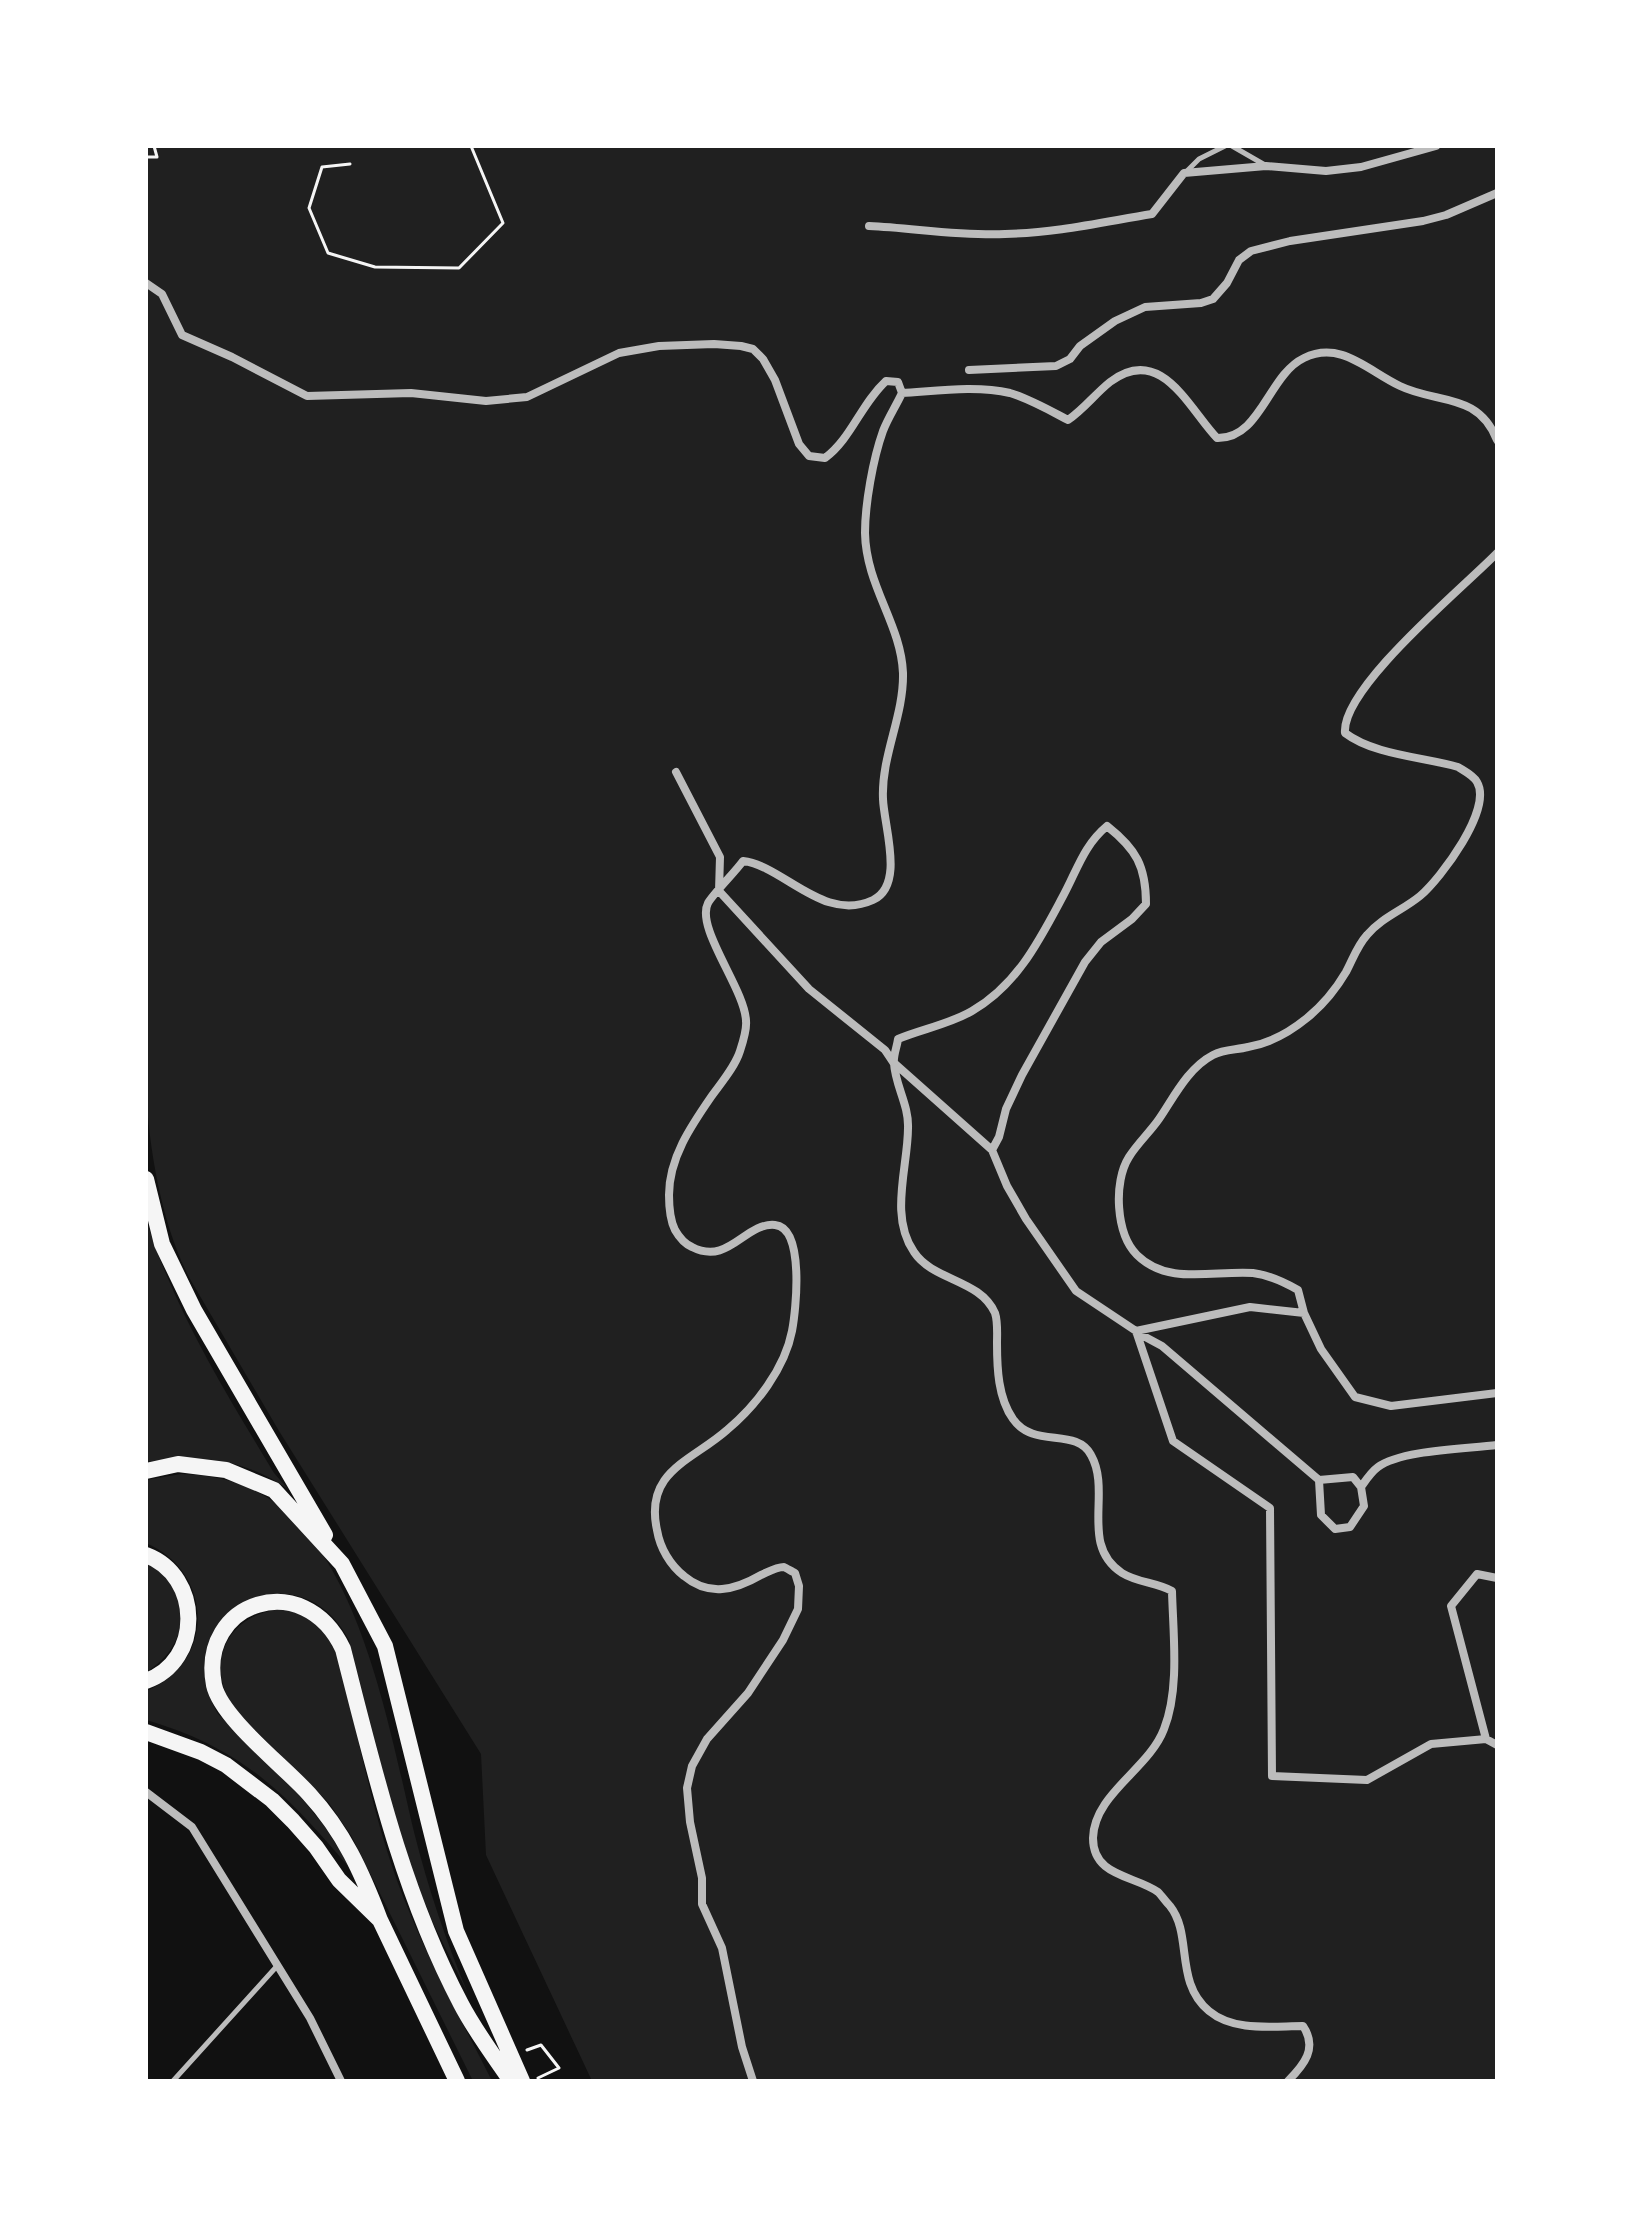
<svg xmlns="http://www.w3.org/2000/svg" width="1643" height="2227" viewBox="0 0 1643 2227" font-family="'Alegreya Sans',sans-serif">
<rect width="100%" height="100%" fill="#111"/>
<path fill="#202020" d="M146 146H1497V2081H592L486 1855 481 1754 279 1431 190 1279C162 1226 149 1150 146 1090Z
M146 1219C174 1310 226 1393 274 1473L288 1489C243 1458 199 1454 146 1462Z
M181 1474C219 1475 253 1484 283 1509 363 1574 391 1736 414 1832 428 1888 446 1941 468 1994L434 1925 402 1846 349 1640C297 1541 163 1617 218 1714L300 1796 325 1827 354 1873C289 1797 246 1749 146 1720V1691C216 1663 214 1572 146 1543V1480Z
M146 1562C194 1588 192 1645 146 1672Z
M283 1609C315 1618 323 1627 338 1657 359 1737 373 1821 404 1899 429 1962 462 2021 492 2081H473L352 1837 329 1803 235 1710C203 1664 227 1613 283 1609Z"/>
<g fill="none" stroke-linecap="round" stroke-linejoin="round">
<path stroke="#f5f5f5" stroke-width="3" d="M146 157H157L154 146
M350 164 322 167 309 208 328 253 375 267 459 268 503 223 471 146
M527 2050 541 2045 559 2068 538 2078"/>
<path stroke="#bcbcbc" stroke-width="5" d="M1232 146 1265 165
M1186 172 1199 159 1225 146
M173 2081 277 1966"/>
<path stroke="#bcbcbc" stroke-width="8" d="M869 226C914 228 959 236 1005 234 1055 233 1103 222 1152 214L1184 173 1266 166 1326 171 1361 167 1436 146
M146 283 162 294 182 335 232 357 307 396 411 393 486 401 527 397 619 353 659 346 714 344 741 346 753 349 763 359 775 380 799 444 809 456 825 458C851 439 861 404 886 381L898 382 902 393C896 406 888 418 883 431 873 459 865 504 865 533 866 586 901 624 903 673 904 716 881 756 883 799 884 827 905 885 873 900 823 923 784 866 743 861 736 871 713 894 708 903 695 928 745 989 746 1021 747 1030 743 1042 740 1051 735 1067 721 1083 711 1097 691 1126 669 1158 669 1195 669 1206 670 1220 675 1230 679 1237 685 1244 692 1247 729 1266 745 1222 775 1225 805 1228 796 1310 792 1331 785 1368 756 1406 727 1430 692 1461 644 1471 657 1530 660 1548 670 1565 684 1576 709 1597 735 1590 761 1575 768 1572 776 1567 784 1567 786 1568 793 1572 795 1573L799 1586 798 1609 783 1640 748 1693 707 1739 692 1766 687 1788 690 1822 702 1878V1904L722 1948 742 2047 753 2081
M969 370 1056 366 1070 359 1080 346 1115 321 1145 307 1201 303 1213 299 1227 283 1239 260 1251 251 1290 241 1423 221 1446 215 1497 193
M902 393C936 391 976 385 1010 393 1030 399 1049 410 1068 420 1084 409 1095 394 1110 382 1161 343 1189 409 1217 438 1261 439 1268 375 1304 358 1341 340 1368 371 1400 386 1437 404 1478 392 1497 440
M676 772 720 857 719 891 809 989 885 1050 893 1062 992 1150 1007 1186 1026 1219 1076 1291 1136 1331 1250 1307 1304 1313 1321 1349 1355 1397 1391 1406 1497 1393
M992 1150 999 1137 1006 1109 1022 1075 1085 962 1101 942 1132 919 1146 904C1146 866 1136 849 1107 826 1083 846 1077 871 1062 898 1039 941 1017 985 972 1011 950 1024 922 1029 898 1039 897 1047 893 1056 894 1063 895 1085 909 1105 908 1128 908 1167 889 1216 914 1252 933 1281 980 1279 995 1313 998 1322 997 1334 997 1343 997 1368 998 1398 1013 1419 1034 1449 1076 1427 1091 1455 1112 1492 1079 1545 1122 1573 1138 1583 1156 1582 1172 1591 1173 1633 1180 1689 1164 1729 1149 1769 1094 1794 1093 1838 1093 1877 1134 1875 1158 1892 1162 1896 1166 1902 1170 1906 1193 1935 1174 1982 1209 2011 1234 2032 1273 2026 1303 2026 1318 2048 1304 2065 1288 2081
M1304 1313 1298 1290C1284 1282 1269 1275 1253 1273 1214 1270 1168 1286 1137 1255 1116 1234 1113 1182 1129 1157 1137 1144 1150 1132 1159 1119 1174 1097 1188 1068 1213 1055 1224 1049 1236 1050 1248 1047 1271 1043 1290 1032 1307 1018 1323 1005 1336 989 1346 972 1353 959 1357 946 1367 935 1381 918 1403 910 1420 896 1441 878 1493 809 1477 782 1473 775 1464 771 1458 767 1423 757 1374 755 1345 733 1341 688 1464 587 1497 553
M1136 1331 1173 1441 1270 1508 1272 1776 1367 1780 1431 1744 1486 1739 1497 1745
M1136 1332 1162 1346 1319 1480 1321 1515 1335 1529 1350 1527 1364 1506 1361 1487 1353 1477 1319 1480
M1361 1487C1366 1480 1371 1472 1378 1467 1401 1450 1466 1449 1497 1445
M1486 1739 1451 1606 1477 1574 1497 1578
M146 1792 192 1827 310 2018 341 2081"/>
<path stroke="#f5f5f5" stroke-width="16" d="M146 1179 162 1244 194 1310 325 1535
M146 1471 178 1464 226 1470 274 1490 342 1564 385 1646 456 1931 522 2081
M146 1555C202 1576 203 1661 146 1681
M146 1732 201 1752 226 1765 272 1800 293 1821 316 1847 339 1880 380 1920 457 2081
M380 1920C362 1873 344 1832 309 1794 285 1767 221 1718 214 1685 198 1602 304 1566 343 1649 374 1770 402 1892 461 2004 475 2031 494 2056 511 2081"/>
</g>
<rect width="1643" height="2227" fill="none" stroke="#ffffff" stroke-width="296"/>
</svg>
